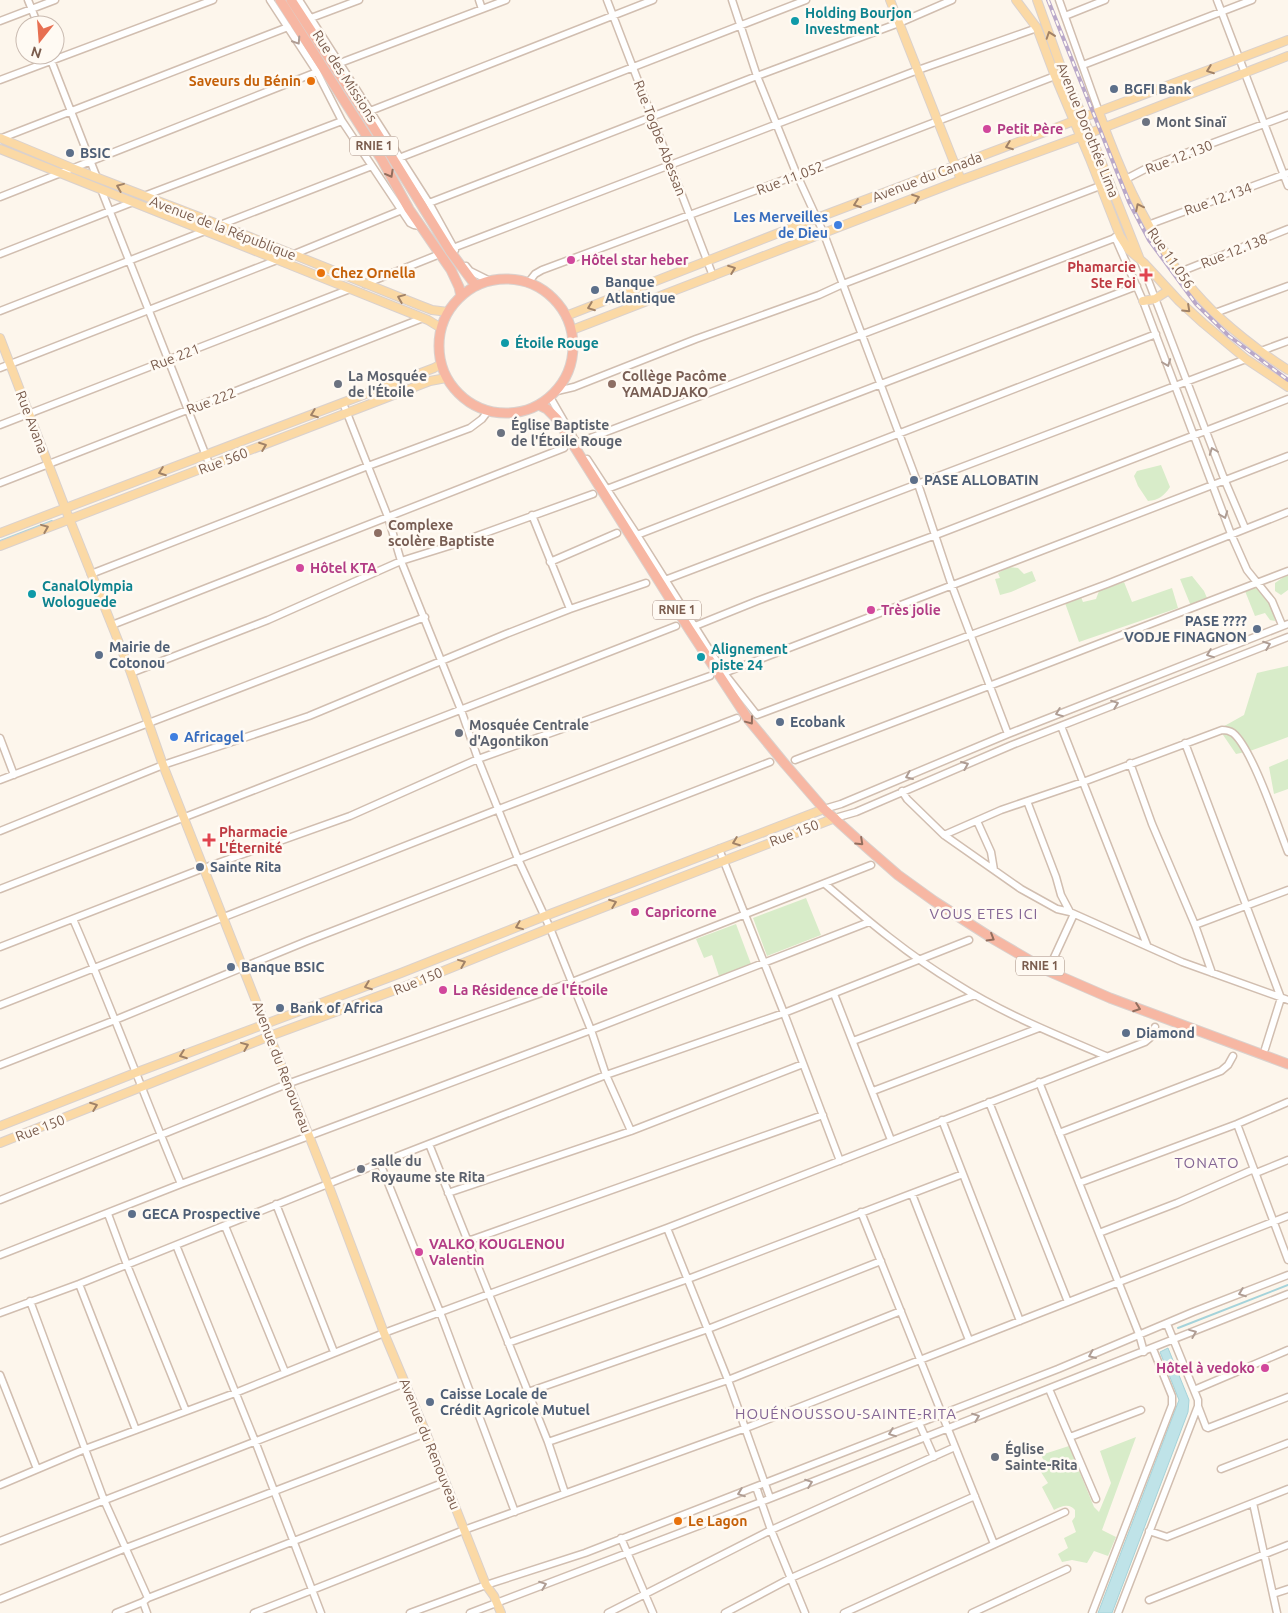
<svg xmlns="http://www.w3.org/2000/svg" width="1288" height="1613" viewBox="0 0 1288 1613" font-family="Ubuntu,sans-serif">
<rect width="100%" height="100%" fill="#fdf6ec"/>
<path fill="#d8ecc9" d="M1161 465 1170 487C1164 496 1159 500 1148 501L1138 486 1134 476 1137 471Z
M1009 567 1018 568 1024 574 1032 571 1036 581 1011 592 1000 595 995 579 1000 578 998 573Z
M1288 574V590L1281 595 1275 591V583Z
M1192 576 1204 591 1207 598 1196 607 1191 606 1180 579Z
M1124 582 1132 602 1172 588 1178 608 1079 642 1065 603 1081 597 1083 602 1096 599 1099 591Z
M1258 585C1269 594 1274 608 1275 621L1270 620 1265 613 1255 616 1245 591Z
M1288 666V737L1250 751 1236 754 1219 729 1244 715 1257 673Z
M1288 759V789L1274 794 1269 767Z
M806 898 821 935 767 956 753 918Z
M736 924 751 964 719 976 712 955 704 958 696 939Z
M1136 1437 1102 1530 1116 1537 1108 1556 1094 1551 1087 1563 1072 1560 1062 1562 1058 1554 1068 1548 1064 1538 1076 1532 1072 1521 1075 1517V1510C1069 1503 1062 1506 1054 1510L1042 1487 1048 1483 1039 1469 1046 1465 1041 1455 1069 1446 1094 1507 1099 1512 1111 1483 1100 1451Z"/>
<path fill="#bfe3e8" stroke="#a5d3da" d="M1168 1348 1189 1400 1188 1412 1112 1613H1098L1179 1400 1160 1352Z"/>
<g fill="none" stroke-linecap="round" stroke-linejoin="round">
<path stroke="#a5d3da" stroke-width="2" d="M0 541 52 521
M1178 1328 1288 1285"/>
<g stroke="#d1beb0" stroke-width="9">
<path id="minor" d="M28 0 38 25
M270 0 317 72 342 121 410 223 414 225 420 226
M299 0 429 203 455 250
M479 0 482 9
M607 0 713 276
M732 0 757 76 797 175 824 234 918 484 952 586 1008 734
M1059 0 1099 112
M1217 0 1288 186
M1065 16 1105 0
M311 18 359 0
M0 21 55 0
M49 55 97 178
M340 63 506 0
M1083 65 1252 0
M0 80 213 0
M370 111 653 0
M2 138 288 27
M399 158 806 0
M1126 179 1151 166 1288 115
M101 189 210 466
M144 196 342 121
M0 197 317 72
M429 203 757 76 899 23 952 0
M220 225 372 166
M1148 225 1288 173
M1115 237 1143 301 1231 534 1247 570 1272 601 1282 625
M453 248 918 70 1037 28
M0 254 133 202
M292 255 402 210
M1140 259 1225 481 1245 528
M466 266 470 271 490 281
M1180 272 1288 229
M528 283 535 274 542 270 797 175 1055 76
M365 284 440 254
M0 311 205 231
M1215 313 1288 286
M1261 351 1288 341
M0 368 277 260
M557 391 574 387 696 339 819 295 843 284 1100 186
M550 397 576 442
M343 403 388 517 401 561 461 710 478 759 518 859 550 928 591 1030 606 1075 631 1131
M0 425 350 289
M577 443 1120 236
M587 459 637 535 724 673 757 715 1107 584 1288 512
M0 483 423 318
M607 489 1137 286
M532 515 570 609
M637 535 1156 334
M550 562 617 533
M91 574 368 466 470 428 482 419 488 411
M665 580 1246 359
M112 625 564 448
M695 626 757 601 936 535 1288 399
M131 673 268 620 401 561 449 546 593 494
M724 673 1288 456
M1061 726 1147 945
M0 738 14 775
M1185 743 1281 998 1265 1049
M795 760 989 686 1288 571
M1130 763 1152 824 1195 925 1212 973
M0 780 425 617
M902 791 907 799 944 835 1021 889 1057 909 1070 912 1182 962 1288 1000
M1027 801 1056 877 1061 895 1070 912
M824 809 841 804 1008 734 1288 624
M835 818 856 812 1012 745 1288 637
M977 821 991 852 994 870
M0 831 163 765 309 716 506 634 570 609 646 583
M944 835 1001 810 1083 782 1222 730C1226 730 1230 731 1233 733 1252 748 1278 827 1288 852
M719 849 784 1013 840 1161
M825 884C866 919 908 955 955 983 1002 1013 1054 1034 1106 1056
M0 889 676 626
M73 919C111 1006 144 1096 181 1184
M1195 925 1288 890
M0 947 204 868 350 816 478 759 710 676
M1051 964 1074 914
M834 994 891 1140
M0 1005 499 809 737 718
M853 1041 975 995
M0 1065 115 1020 307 941 770 762
M1039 1082 1139 1334 1144 1352
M873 1091 1039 1028
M989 1102 1068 1302
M942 1120 1020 1321
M1237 1124 1288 1260
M1059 1133 1221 1071 1228 1065 1233 1056
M429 1144 548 1442 565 1493
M380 1163 440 1312 515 1512
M1256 1173 1288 1160
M1079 1183 1237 1124 1288 1102
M448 1193 631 1131 803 1064
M912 1194 969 1340
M0 1200 287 1084 572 982 871 865
M276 1204 334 1352
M861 1212 994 1544
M108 1214 127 1265 186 1411
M225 1226 285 1372
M667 1228 728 1380 770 1498
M1099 1233 1177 1203 1254 1169
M468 1241 823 1115
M176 1245 255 1441 321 1613
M0 1255 181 1184 591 1030 869 922
M79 1284 136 1430
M30 1301 104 1500 148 1598 143 1602 147 1613
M0 1313 79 1284 380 1163 606 1075 784 1013 969 940
M508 1343 688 1279 963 1174
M0 1375 37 1469
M1049 1389 1096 1499
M1194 1390 1288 1350
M528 1392 708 1329 881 1261
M1198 1406 1206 1427 1208 1428 1288 1397
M919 1423 934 1457
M1070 1437 1141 1410
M548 1442 728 1380 901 1311
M1221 1469 1288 1443
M0 1485 85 1449 235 1393 384 1333 667 1228 1145 1042 1151 1037 1155 1027
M756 1487 771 1530 805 1613
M1253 1503 1277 1613
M1149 1531 1167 1537 1288 1489
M621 1538 653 1613
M0 1541 405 1383
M1273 1594 1288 1589
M148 1598 445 1482
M0 1599 126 1548 426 1433
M1149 1600 1288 1545
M116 1613 143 1602
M254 1613 464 1530 746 1428 1288 1216
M410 1613 486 1585 585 1553 1058 1369 1193 1312 1288 1275
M470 1613 761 1502 1288 1294
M608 1613 771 1530 955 1447
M725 1613 791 1578 975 1496
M844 1613 1065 1512
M972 1613 1067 1569
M1092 1613 1172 1405V1396L1153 1349
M1118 1613 1198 1406V1400L1167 1324"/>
</g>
<g stroke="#dad1cd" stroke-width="10">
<path id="major" d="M890 0 961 180
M1016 0 1037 28 1055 76 1090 159 1120 236 1129 250 1144 263 1179 301 1203 323 1246 359 1288 387
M1037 0 1061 67 1090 133 1139 257
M1099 112C1122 178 1154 249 1203 301 1225 325 1260 352 1288 370
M0 138 72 168 220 225 419 305 432 310 448 312
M0 149 428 320 441 328
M1143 301 1155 299 1169 290
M566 316 817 218 1288 40
M572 330 961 180 1090 133 1288 56
M0 338 69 518 131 673 163 765 328 1184 384 1333 426 1433 486 1585 494 1596 501 1613
M0 533 434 368 441 364
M0 546 430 381 446 378
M0 1126 135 1073 401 973 545 916 824 809
M0 1143 270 1036 406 986 550 928 835 818"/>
</g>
<g stroke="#dad1cd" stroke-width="11">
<path id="highway" d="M280 0 382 160 409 209 451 270 459 287 461 296
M291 0 364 112 450 251 476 286
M439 346a67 67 0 1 1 134 0a67 67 0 1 1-134 0Z
M539 405 547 409 557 419 689 629 748 719 785 764 824 809 866 847 898 875 934 901 995 940 1048 971 1110 998 1288 1064"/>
</g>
<use href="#minor" stroke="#fff" stroke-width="6"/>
<use href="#major" stroke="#fbd9a5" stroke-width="8"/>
<use href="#highway" stroke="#f7b7a3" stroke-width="9"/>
<g stroke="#b9a8c9" stroke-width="4">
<path id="rail" d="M1048 0 1129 202 1149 240 1196 304 1229 336 1288 380"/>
</g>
<use href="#rail" stroke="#fffaf3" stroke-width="2" stroke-dasharray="5.5" stroke-linecap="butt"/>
</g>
<defs><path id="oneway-chevron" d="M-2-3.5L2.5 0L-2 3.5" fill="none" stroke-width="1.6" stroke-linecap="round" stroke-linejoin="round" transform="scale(1.25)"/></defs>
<g stroke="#a18267">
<use href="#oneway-chevron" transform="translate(1050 35) rotate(-109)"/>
<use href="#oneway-chevron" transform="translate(1210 70) rotate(159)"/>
<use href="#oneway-chevron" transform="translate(1009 146) rotate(159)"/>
<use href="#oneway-chevron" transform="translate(120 187) rotate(-158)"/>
<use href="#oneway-chevron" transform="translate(916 198) rotate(-21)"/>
<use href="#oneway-chevron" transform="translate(857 204) rotate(160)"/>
<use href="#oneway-chevron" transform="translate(1139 207) rotate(-116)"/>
<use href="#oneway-chevron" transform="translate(732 269) rotate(-21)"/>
<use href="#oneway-chevron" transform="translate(401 298) rotate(-158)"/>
<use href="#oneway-chevron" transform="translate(591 307) rotate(159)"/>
<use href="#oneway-chevron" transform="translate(1187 309) rotate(43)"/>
<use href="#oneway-chevron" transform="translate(314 414) rotate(159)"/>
<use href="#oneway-chevron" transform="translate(263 446) rotate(-21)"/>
<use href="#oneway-chevron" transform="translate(162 472) rotate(160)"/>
<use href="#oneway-chevron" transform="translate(45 528) rotate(-22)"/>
<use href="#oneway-chevron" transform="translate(736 842) rotate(159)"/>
<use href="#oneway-chevron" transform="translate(613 903) rotate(-21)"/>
<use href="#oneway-chevron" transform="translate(519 926) rotate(158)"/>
<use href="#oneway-chevron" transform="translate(462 963) rotate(-22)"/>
<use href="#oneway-chevron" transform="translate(368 986) rotate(159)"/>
<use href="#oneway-chevron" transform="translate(245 1046) rotate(-22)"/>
<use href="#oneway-chevron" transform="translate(183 1055) rotate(160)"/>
<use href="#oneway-chevron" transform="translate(94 1106) rotate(-21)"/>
</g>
<g stroke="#af9d94">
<use href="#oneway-chevron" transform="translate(297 41) rotate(57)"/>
<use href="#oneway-chevron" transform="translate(1167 363) rotate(69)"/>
<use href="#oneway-chevron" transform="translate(1213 451) rotate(-111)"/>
<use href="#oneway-chevron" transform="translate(1224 515) rotate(69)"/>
<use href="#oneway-chevron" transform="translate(1267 645) rotate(-21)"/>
<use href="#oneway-chevron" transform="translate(1210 654) rotate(159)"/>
<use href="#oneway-chevron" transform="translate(1115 704) rotate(-21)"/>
<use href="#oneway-chevron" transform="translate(1059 713) rotate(159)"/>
<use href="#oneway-chevron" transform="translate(965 765) rotate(-23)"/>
<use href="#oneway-chevron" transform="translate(909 776) rotate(157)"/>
<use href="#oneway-chevron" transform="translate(1242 1293) rotate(159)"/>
<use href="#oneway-chevron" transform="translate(1193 1333) rotate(-22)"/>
<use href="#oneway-chevron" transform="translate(1092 1355) rotate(157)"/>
<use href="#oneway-chevron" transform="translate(976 1417) rotate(-21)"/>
<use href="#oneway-chevron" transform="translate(892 1433) rotate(159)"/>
<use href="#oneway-chevron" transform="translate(809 1483) rotate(-21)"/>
<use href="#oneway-chevron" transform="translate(741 1493) rotate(159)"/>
<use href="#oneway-chevron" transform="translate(543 1585) rotate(-21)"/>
</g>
<g stroke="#936e5e">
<use href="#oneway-chevron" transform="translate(390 174) rotate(61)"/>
<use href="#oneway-chevron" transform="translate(750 721) rotate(53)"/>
<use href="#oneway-chevron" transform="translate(860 842) rotate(43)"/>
<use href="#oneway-chevron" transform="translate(991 938) rotate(31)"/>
<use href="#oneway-chevron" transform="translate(1137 1008) rotate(20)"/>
</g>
<g fill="#0f9aa8" stroke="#fffaf3" stroke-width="2">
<circle cx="795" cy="21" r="5"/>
<circle cx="505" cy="343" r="5"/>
<circle cx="32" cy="594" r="5"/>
<circle cx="701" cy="657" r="5"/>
</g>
<g fill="#e8710a" stroke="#fffaf3" stroke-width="2">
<circle cx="311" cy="81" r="5"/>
<circle cx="321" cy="273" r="5"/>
<circle cx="678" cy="1521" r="5"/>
</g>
<g fill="#5c6f8a" stroke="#fffaf3" stroke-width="2">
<circle cx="1114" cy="89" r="5"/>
<circle cx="70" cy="153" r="5"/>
<circle cx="595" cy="290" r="5"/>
<circle cx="914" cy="480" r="5"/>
<circle cx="1257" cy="629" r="5"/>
<circle cx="99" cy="655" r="5"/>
<circle cx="780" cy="722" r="5"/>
<circle cx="200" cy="867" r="5"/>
<circle cx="231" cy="967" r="5"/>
<circle cx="280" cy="1008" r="5"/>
<circle cx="1126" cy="1033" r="5"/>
<circle cx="132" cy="1214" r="5"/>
<circle cx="430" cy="1402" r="5"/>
</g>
<g fill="#6b7280" stroke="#fffaf3" stroke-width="2">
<circle cx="1146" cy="122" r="5"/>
<circle cx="338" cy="384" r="5"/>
<circle cx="501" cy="433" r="5"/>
<circle cx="459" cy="733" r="5"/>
<circle cx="361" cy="1169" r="5"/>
<circle cx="995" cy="1457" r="5"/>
</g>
<g fill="#d1479c" stroke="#fffaf3" stroke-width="2">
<circle cx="987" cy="129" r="5"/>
<circle cx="571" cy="260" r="5"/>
<circle cx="300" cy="568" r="5"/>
<circle cx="871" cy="610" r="5"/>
<circle cx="635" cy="912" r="5"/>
<circle cx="443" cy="990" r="5"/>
<circle cx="419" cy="1252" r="5"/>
<circle cx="1265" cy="1368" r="5"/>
</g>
<g fill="#3f7fe0" stroke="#fffaf3" stroke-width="2">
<circle cx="838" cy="225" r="5"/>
<circle cx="174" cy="737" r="5"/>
</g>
<g fill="#e0444e" stroke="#fffaf3" stroke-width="2">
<path d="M1143.5 267.5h5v5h5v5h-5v5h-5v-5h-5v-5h5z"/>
<path d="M206.5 832.5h5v5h5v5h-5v5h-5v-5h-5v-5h5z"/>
</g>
<g fill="#8d6e63" stroke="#fffaf3" stroke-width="2">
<circle cx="612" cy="384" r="5"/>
<circle cx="378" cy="533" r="5"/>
</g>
<g text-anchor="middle" stroke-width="5" stroke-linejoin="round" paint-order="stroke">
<g fill="#fffaf3" stroke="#a28b7f" stroke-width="1">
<rect x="350" y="136.5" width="48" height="19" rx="4"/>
<rect x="653" y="600.5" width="48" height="19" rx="4"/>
<rect x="1016" y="956.5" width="48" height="19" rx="4"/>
</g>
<g font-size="12" font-weight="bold" fill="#7a5c4d">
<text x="374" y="150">RNIE 1</text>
<text x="677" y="614">RNIE 1</text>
<text x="1040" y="970">RNIE 1</text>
</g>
<g font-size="14" font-weight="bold" fill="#0d838f" stroke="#fffaf3" text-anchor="start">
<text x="805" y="18">Holding Bourjon<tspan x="805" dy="16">Investment</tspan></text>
<text x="515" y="348">Étoile Rouge</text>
<text x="42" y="591">CanalOlympia<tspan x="42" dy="16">Wologuede</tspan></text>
<text x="711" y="654">Alignement<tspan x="711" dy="16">piste 24</tspan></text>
</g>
<g font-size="14" fill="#7a5c4d" stroke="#fffaf3">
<text transform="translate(345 76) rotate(57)" y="5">Rue des Missions</text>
<text transform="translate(1088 130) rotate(68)" y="5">Avenue Dorothée Lima</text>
<text transform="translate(660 138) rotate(69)" y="5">Rue Togbe Abessan</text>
<text transform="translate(1179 157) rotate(-21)" y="5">Rue 12.130</text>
<text transform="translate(927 177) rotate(-21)" y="5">Avenue du Canada</text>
<text transform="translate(790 178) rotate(-21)" y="5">Rue 11.052</text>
<text transform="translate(1218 199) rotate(-20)" y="5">Rue 12.134</text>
<text transform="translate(223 228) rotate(21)" y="5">Avenue de la République</text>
<text transform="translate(1234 251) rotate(-22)" y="5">Rue 12.138</text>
<text transform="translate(1171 258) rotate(55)" y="5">Rue 11.056</text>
<text transform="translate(175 357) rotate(-21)" y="5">Rue 221</text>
<text transform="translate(211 401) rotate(-21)" y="5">Rue 222</text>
<text transform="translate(32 422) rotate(69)" y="5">Rue Avana</text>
<text transform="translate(223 461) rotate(-21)" y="5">Rue 560</text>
<text transform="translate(794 833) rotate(-21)" y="5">Rue 150</text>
<text transform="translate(418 981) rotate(-22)" y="5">Rue 150</text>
<text transform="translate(282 1067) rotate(69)" y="5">Avenue du Renouveau</text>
<text transform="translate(40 1128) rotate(-21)" y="5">Rue 150</text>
<text transform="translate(430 1444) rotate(68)" y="5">Avenue du Renouveau</text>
</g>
<g font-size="14" font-weight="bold" fill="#c56008" stroke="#fffaf3" text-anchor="start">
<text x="301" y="86" text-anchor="end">Saveurs du Bénin</text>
<text x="331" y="278">Chez Ornella</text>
<text x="688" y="1526">Le Lagon</text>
</g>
<g font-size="14" font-weight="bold" fill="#4e5e75" stroke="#fffaf3" text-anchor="start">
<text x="1124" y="94">BGFI Bank</text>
<text x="80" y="158">BSIC</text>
<text x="605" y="287">Banque<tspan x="605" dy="16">Atlantique</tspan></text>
<text x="924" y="485">PASE ALLOBATIN</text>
<text x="1247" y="626" text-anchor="end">PASE ????<tspan x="1247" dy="16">VODJE FINAGNON</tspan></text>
<text x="109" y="652">Mairie de<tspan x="109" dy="16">Cotonou</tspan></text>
<text x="790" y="727">Ecobank</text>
<text x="210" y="872">Sainte Rita</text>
<text x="241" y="972">Banque BSIC</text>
<text x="290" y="1013">Bank of Africa</text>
<text x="1136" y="1038">Diamond</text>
<text x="142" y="1219">GECA Prospective</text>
<text x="440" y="1399">Caisse Locale de<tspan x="440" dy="16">Crédit Agricole Mutuel</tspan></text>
</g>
<g font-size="14" font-weight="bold" fill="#5b616d" stroke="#fffaf3" text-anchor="start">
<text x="1156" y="127">Mont Sinaï</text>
<text x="348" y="381">La Mosquée<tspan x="348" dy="16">de l'Étoile</tspan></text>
<text x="511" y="430">Église Baptiste<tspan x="511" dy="16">de l'Étoile Rouge</tspan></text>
<text x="469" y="730">Mosquée Centrale<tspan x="469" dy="16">d'Agontikon</tspan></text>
<text x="371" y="1166">salle du<tspan x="371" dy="16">Royaume ste Rita</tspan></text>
<text x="1005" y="1454">Église<tspan x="1005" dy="16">Sainte-Rita</tspan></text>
</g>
<g font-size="14" font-weight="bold" fill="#b23c85" stroke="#fffaf3" text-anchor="start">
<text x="997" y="134">Petit Père</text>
<text x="581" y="265">Hôtel star heber</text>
<text x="310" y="573">Hôtel KTA</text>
<text x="881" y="615">Très jolie</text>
<text x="645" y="917">Capricorne</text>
<text x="453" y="995">La Résidence de l'Étoile</text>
<text x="429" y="1249">VALKO KOUGLENOU<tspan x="429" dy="16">Valentin</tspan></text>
<text x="1255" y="1373" text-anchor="end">Hôtel à vedoko</text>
</g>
<g font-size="14" font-weight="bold" fill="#366cbe" stroke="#fffaf3" text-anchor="end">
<text x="828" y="222">Les Merveilles<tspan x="828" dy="16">de Dieu</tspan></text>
<text x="184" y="742" text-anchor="start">Africagel</text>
</g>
<g font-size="14" font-weight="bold" fill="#be3a42" stroke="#fffaf3" text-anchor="end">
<text x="1136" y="272">Phamarcie<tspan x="1136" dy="16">Ste Foi</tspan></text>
<text x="219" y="837" text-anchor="start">Pharmacie<tspan x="219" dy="16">L'Éternité</tspan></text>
</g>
<g font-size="14" font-weight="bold" fill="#785e54" stroke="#fffaf3" text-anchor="start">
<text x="622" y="381">Collège Pacôme<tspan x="622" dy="16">YAMADJAKO</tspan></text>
<text x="388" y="530">Complexe<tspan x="388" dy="16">scolère Baptiste</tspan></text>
</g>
<g font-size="15" letter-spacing="1" fill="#846695" stroke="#fffaf3">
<text x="984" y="919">VOUS ETES ICI</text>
<text x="1207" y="1168">TONATO</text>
<text x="846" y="1419">HOUÉNOUSSOU-SAINTE-RITA</text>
</g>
</g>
<g transform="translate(40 40) rotate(197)"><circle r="24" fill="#fffaf3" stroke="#cabbb1"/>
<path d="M0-4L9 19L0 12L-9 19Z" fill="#e76f51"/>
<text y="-8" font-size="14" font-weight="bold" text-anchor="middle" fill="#7a5c4d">N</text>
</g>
</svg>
